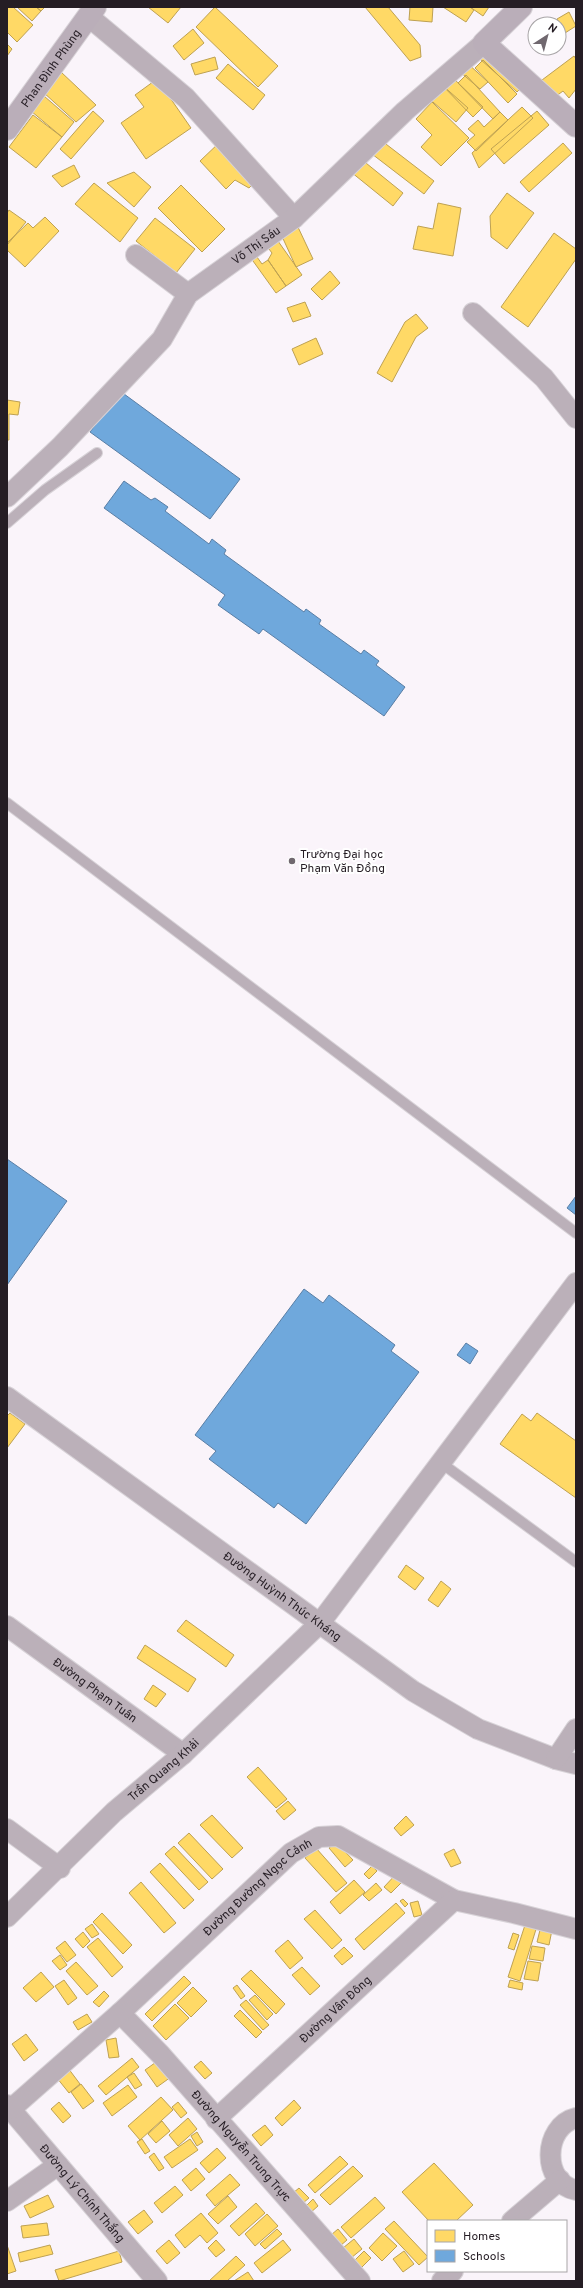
<svg xmlns="http://www.w3.org/2000/svg" width="583" height="2288" viewBox="0 0 583 2288" font-family="Overpass,sans-serif">
<rect width="100%" height="100%" fill="#faf4fa"/>
<path fill="#ffd966" stroke="#bea152" d="M7 7H13L33 25 17 42 7 32Z
M17 7H36L41 11 32 21Z
M36 7H45L41 11Z
M148 7H181L168 23Z
M215 7 278 66 258 87 196 27Z
M365 7H388L420 45 421 57 410 61Z
M410 7H433L432 22 409 20Z
M443 7H470L474 10 466 22Z
M470 7H489L483 16Z
M569 12 576 26 565 33 557 19Z
M193 29 204 43 184 60 173 46Z
M7 44 12 49 7 56Z
M489 48 527 82 517 92 480 59Z
M574 56 576 59V89L569 98 563 91 555 97 542 80Z
M215 57 218 69 195 75 191 64Z
M483 60 517 94 508 103 475 68Z
M466 62 488 82 480 89 459 71Z
M228 64 265 95 253 110 216 78Z
M61 72 96 105 76 122 43 92Z
M466 75 500 112 493 119 458 83Z
M452 77 483 107 473 117 441 84Z
M157 79 191 128 146 159 121 123 144 107 135 95Z
M441 84 468 108 456 122 426 96Z
M44 96 74 122 62 137 31 111Z
M432 102 469 138 441 166 421 147 432 135 416 119Z
M522 107 533 118 479 168 472 153Z
M93 111 104 121 71 159 60 149Z
M537 111 549 125 504 164 491 149Z
M500 112 508 120 476 151 467 142 475 135 468 129 478 120 484 127Z
M33 115 62 137 36 168 9 147Z
M221 141 258 179 249 188 235 180 226 189 200 161Z
M382 141 434 181 424 194 372 154Z
M563 143 572 153 529 192 520 182Z
M361 159 403 193 393 206 351 172Z
M74 165 80 177 62 187 52 176Z
M134 172 151 187 134 207 107 183Z
M94 183 138 218 120 242 75 204Z
M181 185 225 229 202 252 158 208Z
M507 193 534 213 507 249 491 237 490 216Z
M438 203 461 208 453 256 413 249 418 226 433 229Z
M9 210 26 222 7 245V213Z
M45 217 59 231 25 267 7 250V243L28 223 33 228Z
M155 218 195 249 176 273 136 241Z
M297 225 313 259 296 267 280 232Z
M554 233 576 249V259L528 327 501 307Z
M273 234 302 275 286 286 268 260 272 253 263 241Z
M252 250 262 264 268 260 286 286 276 293 248 254Z
M330 271 340 283 322 300 311 289Z
M305 302 311 316 293 322 287 308Z
M416 314 428 328 416 337 392 382 377 373 405 322Z
M316 338 323 354 299 365 292 349Z
M7 400 20 402 18 415 9 414V440H7Z
M10 1413 25 1424 7 1448V1416Z
M537 1413 576 1441V1498L500 1444 522 1414 531 1421Z
M406 1565 424 1578 415 1590 398 1577Z
M441 1581 451 1589 438 1607 428 1600Z
M186 1620 234 1655 226 1667 177 1631Z
M145 1645 196 1679 188 1692 137 1658Z
M153 1685 166 1694 156 1707 144 1699Z
M258 1767 287 1799 276 1808 247 1777Z
M288 1801 296 1810 284 1820 276 1811Z
M212 1815 243 1848 232 1858 200 1825Z
M406 1816 414 1825 401 1836 394 1828Z
M189 1833 223 1869 212 1879 178 1843Z
M336 1842 353 1860 345 1867 329 1848Z
M174 1846 208 1882 199 1890 165 1854Z
M316 1848 347 1883 336 1892 305 1858Z
M454 1849 461 1863 451 1867 444 1854Z
M160 1863 194 1900 184 1909 150 1872Z
M372 1866 377 1871 369 1879 364 1874Z
M398 1872 405 1879 391 1893 384 1887Z
M354 1880 365 1892 340 1914 330 1902Z
M141 1882 176 1923 164 1933 129 1893Z
M376 1883 382 1890 369 1901 363 1895Z
M403 1899 408 1904 405 1907 400 1901Z
M418 1901 422 1915 414 1917 410 1903Z
M396 1903 405 1913 364 1950 355 1939Z
M315 1910 342 1940 332 1949 304 1919Z
M102 1913 132 1945 123 1954 93 1922Z
M526 1922 537 1926 520 1981 508 1977Z
M542 1922 553 1925 549 1945 537 1942Z
M92 1924 99 1934 92 1938 85 1929Z
M83 1932 90 1941 83 1948 75 1939Z
M513 1933 519 1935 514 1950 508 1948Z
M98 1938 123 1967 112 1977 87 1947Z
M288 1940 303 1958 290 1969 275 1951Z
M65 1941 76 1955 67 1962 56 1948Z
M532 1946 545 1948 543 1961 529 1959Z
M344 1947 353 1956 342 1965 334 1956Z
M60 1955 67 1965 60 1970 52 1961Z
M528 1961 541 1963 538 1981 524 1979Z
M76 1962 98 1986 87 1995 66 1971Z
M302 1967 320 1986 310 1995 292 1975Z
M251 1970 285 2004 276 2014 241 1979Z
M41 1972 54 1987 36 2002 23 1988Z
M184 1976 191 1983 152 2021 145 2014Z
M64 1980 77 1998 68 2005 55 1986Z
M510 1980 523 1983 522 1990 508 1987Z
M237 1985 245 1996 241 1999 233 1988Z
M193 1987 207 2001 191 2017 177 2003Z
M104 1991 109 1996 99 2007 93 2002Z
M255 1995 273 2014 267 2020 249 2000Z
M246 2000 269 2025 263 2030 240 2005Z
M175 2004 189 2018 166 2040 153 2026Z
M240 2010 262 2032 256 2038 234 2016Z
M87 2014 92 2022 78 2030 73 2022Z
M26 2034 38 2050 24 2061 12 2044Z
M116 2038 119 2057 109 2058 106 2040Z
M132 2058 139 2067 106 2095 98 2086Z
M159 2060 171 2077 157 2087 145 2070Z
M201 2061 212 2073 205 2079 194 2067Z
M68 2068 80 2084 69 2093 57 2078Z
M134 2073 142 2085 135 2089 127 2077Z
M81 2084 94 2101 83 2109 71 2092Z
M128 2085 137 2097 112 2116 103 2103Z
M161 2097 173 2110 140 2140 128 2126Z
M294 2100 301 2108 282 2126 275 2118Z
M59 2102 71 2116 63 2123 51 2109Z
M178 2102 187 2113 181 2118 172 2107Z
M188 2118 197 2129 178 2146 169 2135Z
M162 2121 170 2131 156 2143 148 2134Z
M265 2125 273 2135 261 2146 252 2135Z
M197 2132 203 2142 197 2146 191 2136Z
M142 2139 150 2151 145 2154 137 2142Z
M190 2139 198 2150 172 2168 164 2157Z
M217 2148 226 2158 209 2173 200 2163Z
M154 2153 164 2168 159 2171 149 2157Z
M340 2156 348 2164 315 2193 308 2185Z
M434 2163 473 2205 456 2221H429L402 2192Z
M353 2166 363 2176 330 2205 320 2195Z
M196 2168 205 2179 191 2191 182 2180Z
M230 2174 240 2185 215 2206 206 2195Z
M175 2186 183 2195 162 2213 154 2203Z
M299 2188 309 2198 303 2203 293 2193Z
M48 2195 54 2207 30 2218 24 2206Z
M228 2196 237 2207 218 2224 208 2214Z
M375 2197 385 2208 351 2238 341 2227Z
M313 2199 318 2206 310 2213 305 2207Z
M256 2203 265 2213 239 2236 230 2226Z
M144 2210 153 2222 138 2234 128 2222Z
M201 2213 218 2233 207 2243 200 2235 185 2248 175 2235Z
M267 2214 278 2226 255 2246 245 2234Z
M394 2221 428 2257 419 2265 385 2229Z
M47 2223 49 2235 23 2238 21 2226Z
M277 2229 282 2234 265 2249 260 2244Z
M338 2229 347 2240 340 2246 331 2235Z
M383 2233 397 2246 382 2261 369 2248Z
M354 2239 362 2249 351 2258 343 2248Z
M169 2240 180 2253 167 2264 156 2251Z
M216 2240 225 2250 216 2257 208 2248Z
M283 2240 291 2250 262 2273 254 2263Z
M7 2245 16 2271 7 2274Z
M50 2245 53 2254 20 2262 18 2253Z
M119 2251 122 2262 59 2281 55 2270Z
M364 2251 371 2258 362 2267 355 2260Z
M404 2251 414 2264 403 2272 393 2259Z
M236 2256 245 2265 227 2281H209Z
M248 2272 254 2281H234Z"/>
<path fill="#6fa8dc" stroke="#597ea5" d="M120 391 240 479 210 519 90 432Z
M124 481 151 500 155 498 168 507 165 511 209 544 212 539 226 550 224 554 304 612 306 609 321 620 319 624 361 654 364 650 379 661 376 665 405 687 384 716 263 629 259 634 218 605 225 595 104 508Z
M7 1159 67 1201 7 1285Z
M576 1196V1215L567 1208Z
M304 1289 323 1303 329 1295 395 1345 391 1351 419 1372 306 1524 278 1503 274 1508 209 1459 216 1451 195 1435Z
M466 1343 478 1351 470 1364 457 1355Z"/>
<g fill="none" stroke-linecap="round" stroke-linejoin="round">
<g stroke="#d7d2d7" stroke-width="12">
<path id="lane" d="M7 523 45 490 97 453
M7 803 576 1233
M440 1462 576 1562"/>
</g>
<g stroke="#d7d2d7" stroke-width="22">
<g id="street">
<path d="M88 16 186 98 294 218"/>
<path d="M136 255 188 294"/>
<path d="M473 313 544 378 576 418"/>
<path id="s1" d="M7 497 60 447 162 339 188 294 294 218 405 111 484 43"/>
<path id="s2" d="M7 1397 413 1691 478 1729 556 1759 576 1764"/>
<path id="s3" d="M7 1626 183 1754"/>
<path d="M556 1759 576 1729"/>
<path d="M7 1829 60 1868"/>
<path id="s4" d="M7 1917 114 1812 183 1754 320 1623 576 1283"/>
<path id="s5" d="M120 2013 161 2055 360 2281"/>
<path id="s6" d="M7 2105 157 2281"/>
<path id="s7" d="M11 2109 120 2013 291 1853 319 1837 338 1836 454 1900 514 1913 576 1929"/>
<path d="M576 2118C543 2126 541 2183 576 2190"/>
<path id="s8" d="M216 2119 454 1900"/>
<path d="M7 2201 58 2165"/>
<path d="M512 2221 560 2180"/>
<path d="M442 2281 453 2271"/>
</g>
</g>
<g stroke="#d7d2d7" stroke-width="24">
<g id="secondary">
<path d="M521 7 484 43 576 126"/>
<path id="s9" d="M7 129 95 7"/>
</g>
</g>
<use href="#lane" stroke="#bbb0b9" stroke-width="10"/>
<use href="#street" stroke="#bbb0b9" stroke-width="20"/>
<use href="#secondary" stroke="#baaeb9" stroke-width="22"/>
</g>
<circle fill="#70686f" stroke="#fff" stroke-width="1.5" cx="292" cy="861" r="4"/>
<g text-anchor="middle" stroke-width="4" stroke-linejoin="round" paint-order="stroke">
<g font-size="12" fill="#251d24" stroke="#fff">
<text dy="4" stroke="none"><textPath href="#s9" startOffset="75">Phan Đình Phùng</textPath></text>
<text dy="4" stroke="none"><textPath href="#s1" startOffset="357">Võ Thị Sáu</textPath></text>
<text dy="4" stroke="none"><textPath href="#s2" startOffset="340">Đường Huỳnh Thúc Kháng</textPath></text>
<text dy="4" stroke="none"><textPath href="#s3" startOffset="109">Đường Phạm Tuân</textPath></text>
<text dy="4" stroke="none"><textPath href="#s4" startOffset="215">Trần Quang Khải</textPath></text>
<text dy="4" stroke="none"><textPath href="#s7" startOffset="332">Đường Đường Ngọc Cảnh</textPath></text>
<text dy="4" stroke="none"><textPath href="#s8" startOffset="162">Đường Vân Đông</textPath></text>
<text dy="4" stroke="none"><textPath href="#s5" startOffset="180">Đường Nguyễn Trung Trực</textPath></text>
<text dy="4" stroke="none"><textPath href="#s6" startOffset="116">Đường Lý Chính Thắng</textPath></text>
</g>
<g font-size="12" fill="#251d24" stroke="#fff" text-anchor="start">
<text x="300" y="858">Trường Đại học<tspan x="300" dy="14">Phạm Văn Đồng</tspan></text>
</g>
</g>
<rect width="583" height="2288" fill="none" stroke="#251d24" stroke-width="16"/>
<rect x="427" y="2220" width="140" height="52" fill="#ffffff" stroke="#a8a5a7"/>
<rect x="435" y="2230" width="20" height="12" fill="#ffd966" stroke="#a8a5a7"/>
<text x="463" y="2240" font-size="12" fill="#251d24">Homes</text>
<rect x="435" y="2250" width="20" height="12" fill="#6fa8dc" stroke="#a8a5a7"/>
<text x="463" y="2260" font-size="12" fill="#251d24">Schools</text>
<g transform="translate(547 36) rotate(36)"><circle r="19" fill="#ffffff" stroke="#a8a5a7"/>
<path d="M0-3L7 15L0 10L-7 15Z" fill="#70686f"/>
<text y="-6" font-size="11" font-weight="bold" text-anchor="middle" fill="#251d24">N</text>
</g>
</svg>
